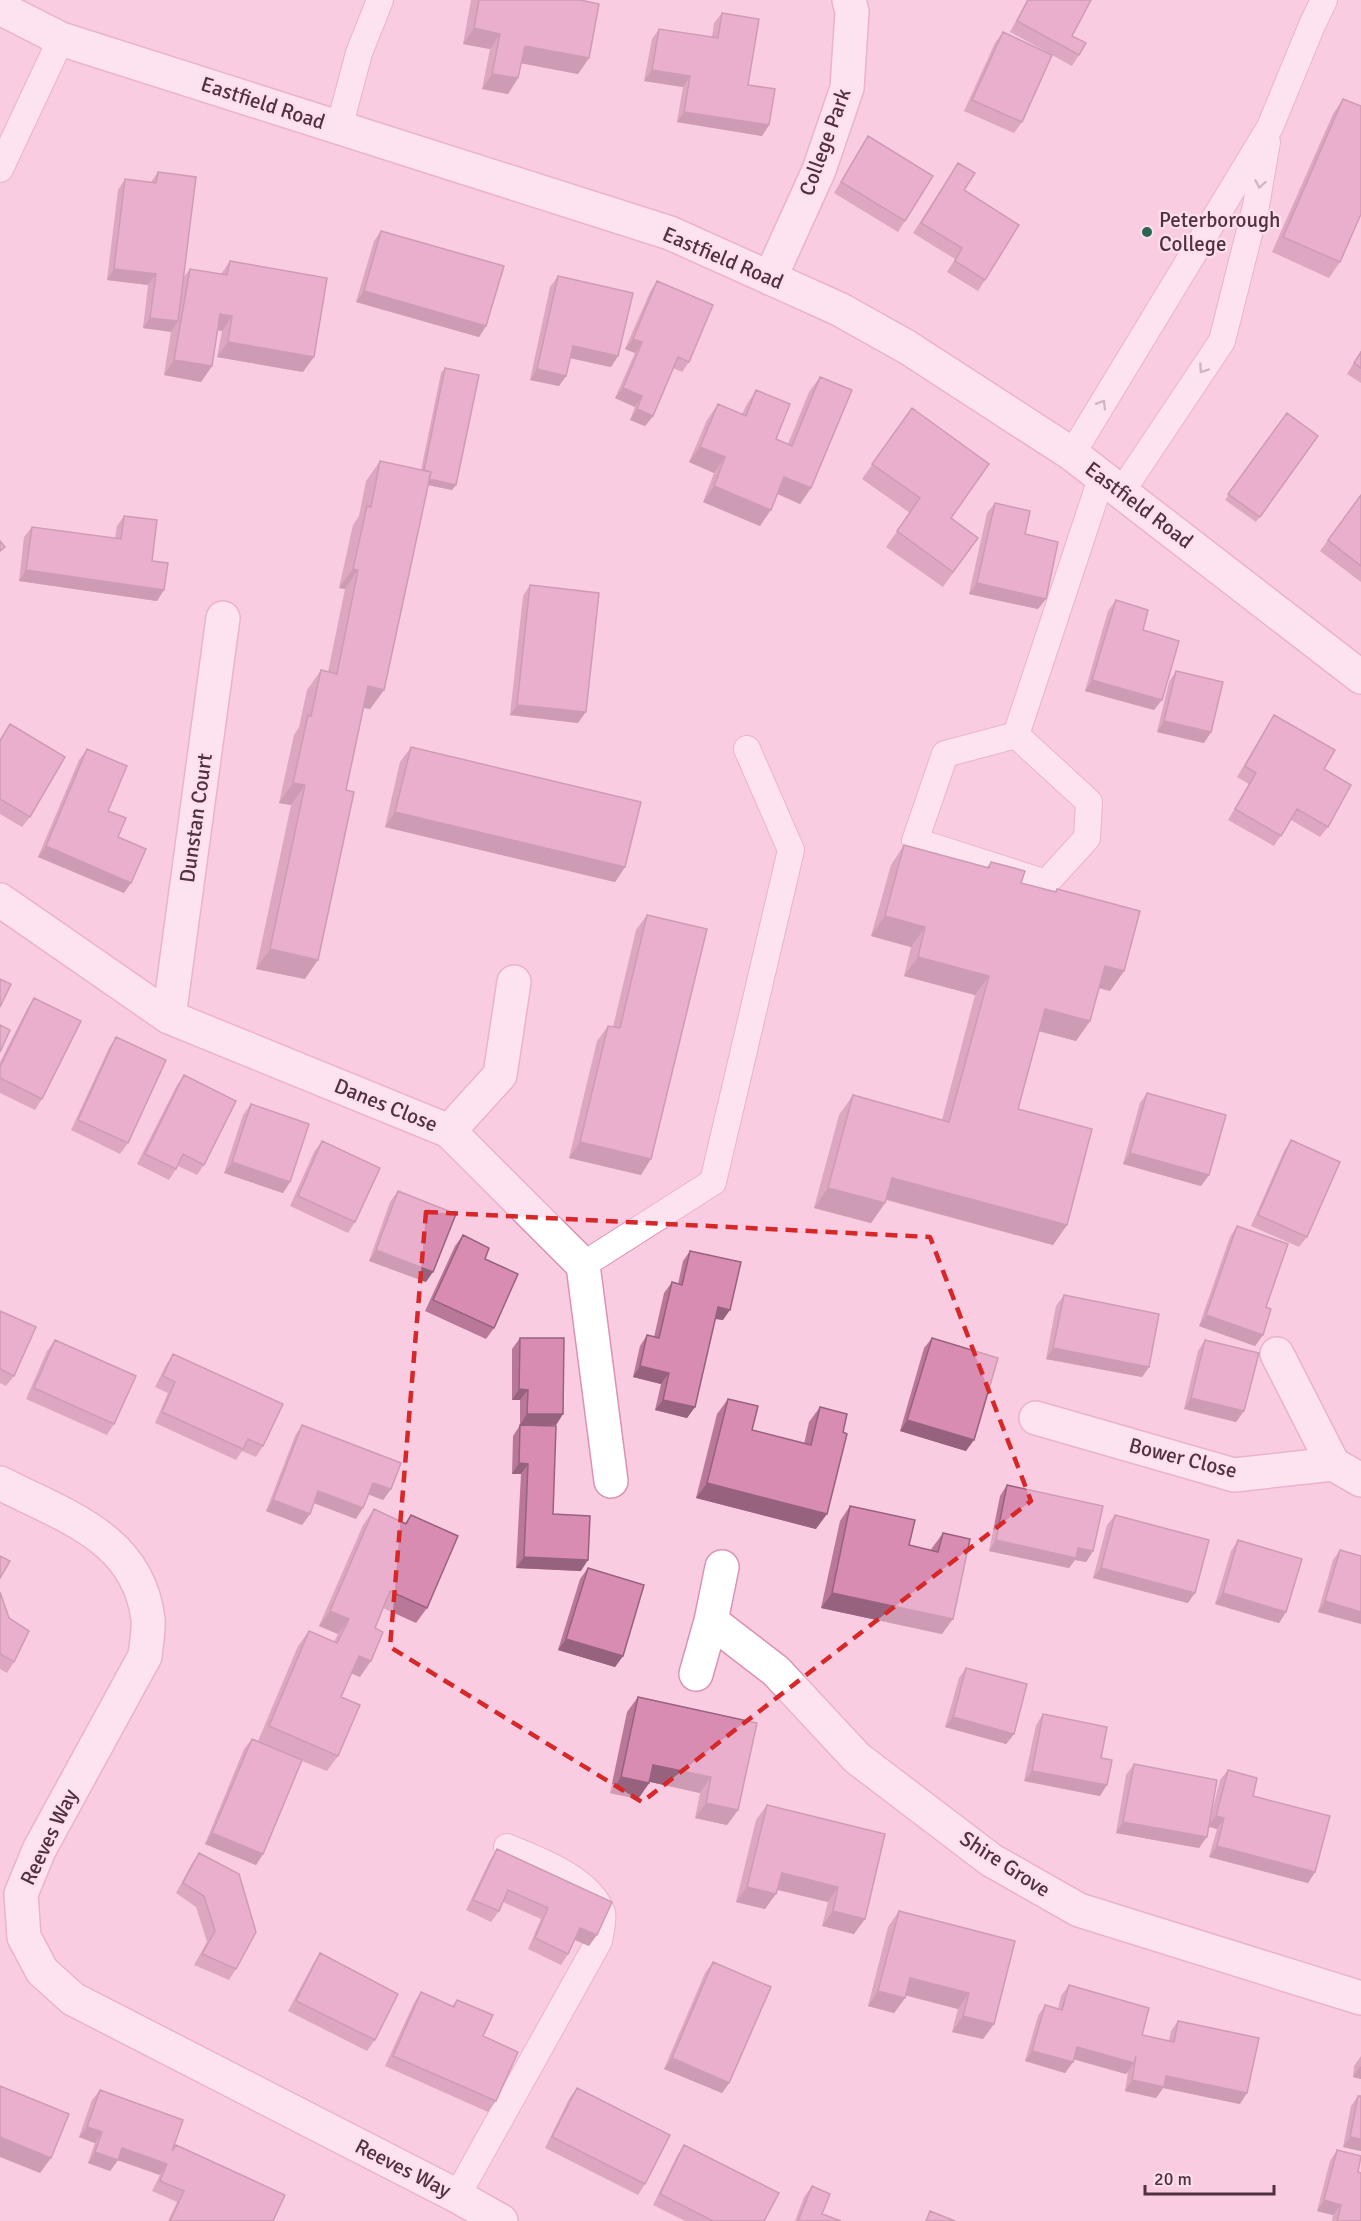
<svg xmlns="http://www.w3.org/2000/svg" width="1361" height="2221" viewBox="0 0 1361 2221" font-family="Signika,sans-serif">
<rect width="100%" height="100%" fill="#f9cce2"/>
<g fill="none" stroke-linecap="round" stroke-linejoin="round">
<g stroke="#da93b6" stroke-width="28">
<path id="lane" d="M339 128 359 53 380 0
M0 169 61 39
M1072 454 1270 127 1312 25 1324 0
M1122 491 1222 341 1256 206 1267 142
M1016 735 945 754 915 841 1046 883 1087 838 1089 802 1016 735 1102 476
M583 1265 713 1182 791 850 747 749
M457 2196 599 1941C600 1933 604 1920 602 1913 591 1879 537 1859 507 1847"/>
</g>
<g stroke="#da93b6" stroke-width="36">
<path id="street" d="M770 278 819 170 847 88 852 12 849 0
M0 900 169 1017 449 1131 583 1265 611 1481
M169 1017 223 618
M449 1131 500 1075 514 982
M1277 1354 1333 1464
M1036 1418 1234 1475 1333 1464 1361 1480
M0 1483C64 1516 138 1537 148 1619 149 1631 146 1645 145 1656L39 1850 21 1894 24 1937 42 1971 73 1999 457 2196 501 2221
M722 1567 711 1621 776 1671 857 1758 991 1860 1079 1910 1361 1998
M696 1674 711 1621"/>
</g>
<g stroke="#da93b6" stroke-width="36">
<path id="secondary" d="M0 8 61 39 670 233 839 309 907 347 1072 454 1361 677"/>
</g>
<use href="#lane" stroke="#fff" stroke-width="26"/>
<use href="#street" stroke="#fff" stroke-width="33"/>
<use href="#secondary" stroke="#fff" stroke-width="33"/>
</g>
<path fill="#ba7899" d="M471 0H580L589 58 578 74 521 63 518 78 508 94 482 89 490 49 463 44Z
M1027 0H1091L1072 36 1079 55 1072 66 1052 55 1022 122 1014 133 964 111 995 43 1003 32 1049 53 1010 32Z
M722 13 748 85 769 125 762 136 677 122 683 87 644 81 652 39 659 29 712 37 714 23Z
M1343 99 1340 262 1329 278 1272 252 1333 114Z
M868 136 905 221 898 232 834 193 861 147Z
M958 163 985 280 978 291 947 272 955 259 913 233Z
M158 172 183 278 190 269 221 274 230 261 303 372 217 357 222 331 218 330 212 366 201 382 164 375 171 331 143 328 148 285 107 280 118 190 125 179 151 182Z
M381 231 486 326 479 337 356 302 374 241Z
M558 276 618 356 611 367 570 358 566 376 559 386 530 380 550 287Z
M657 281 689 362 682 372 673 368 653 416 645 426 630 420 635 407 615 398 635 353 625 349 650 292Z
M1361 351V383L1347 374Z
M445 368 456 485 452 490 428 485 384 690 370 709 364 708 305 979 256 969 291 805 279 803 294 735 299 727 307 690 321 670 328 672 345 589 339 588 353 525 359 516 366 481 380 461 421 470 441 373Z
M820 377 811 488 800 504 777 494 760 526 703 502 714 473 689 462 707 420 718 404 742 414 746 406 756 390 776 439 788 444 809 392Z
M912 408 951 518 978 538 943 587 886 547 910 513 862 479Z
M1287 413 1318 436 1256 522 1225 500Z
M1361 495V582L1320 551Z
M995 503 1025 534 1038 609 969 594 987 513Z
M124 516 152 561 157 601 19 581 24 537 32 527 115 538 117 526Z
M530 585 578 723 510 715 523 596Z
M1116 600 1143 630 1154 710 1085 691 1108 611Z
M1176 671 1211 732 1204 743 1157 732 1169 682Z
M1274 715 1324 769 1328 827 1320 837 1291 820 1274 846 1228 820 1249 784 1237 777 1267 726Z
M10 724 30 817 22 827 0 814V739Z
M411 747 625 867 615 882 385 827 400 762Z
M87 749 118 837 124 893 38 857 79 760Z
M904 845 987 867 991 862 1021 883 1054 892 1057 889 1124 971 1110 991 1099 988 1090 1021 1076 1041 1039 1031 1018 1109 1067 1225 1053 1245 886 1200 885 1203 871 1223 814 1208 839 1115 853 1095 942 1120 975 995 904 976 911 947 871 936 891 865Z
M647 915 641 1175 569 1158 597 1041 608 1026 613 1027 636 930Z
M34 998 42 1099 35 1110 0 1093V1062L27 1009Z
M116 1037 128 1143 120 1154 71 1130 109 1048Z
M184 1075 204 1165 197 1175 178 1166 169 1180 137 1164 177 1085Z
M1147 1093 1201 1186 1123 1164 1140 1103Z
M251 1104 290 1182 283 1193 224 1173 243 1115Z
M1291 1140 1307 1237 1299 1247 1251 1226 1284 1151Z
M322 1141 355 1222 348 1233 290 1206 314 1152Z
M398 1191 426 1282 369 1261 390 1202Z
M1237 1226 1266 1307 1263 1335 1255 1346 1199 1326 1230 1237Z
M463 1235 485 1259 494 1328 486 1339 425 1311 455 1246Z
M690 1251 723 1320 715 1319 695 1407 687 1418 655 1410 661 1384 633 1377 640 1346 647 1335 654 1337 664 1293 672 1282 678 1284 683 1261Z
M1064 1295 1149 1367 1142 1377 1046 1359 1056 1306Z
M0 1311 14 1376 6 1386 0 1383Z
M520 1338 563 1414 556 1425H522L553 1514 581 1571 516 1568 521 1474H512L513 1436 520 1425V1400H512V1349Z
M932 1338 966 1451 900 1431 924 1348Z
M55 1340 114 1424 107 1435 26 1399 47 1351Z
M1205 1340 1244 1411 1236 1422 1184 1409 1198 1351Z
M173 1354 263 1446 256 1457 242 1451 236 1460 155 1423 168 1393 155 1387 166 1365Z
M728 1399 752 1430 804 1444 809 1422 820 1407 843 1432 816 1529 696 1498 717 1414Z
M302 1425 391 1489 383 1500 368 1494 356 1519 314 1503 310 1514 302 1525 266 1511 295 1436Z
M1007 1485 1093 1551 1086 1562 1075 1560 1069 1568 989 1551 1000 1496Z
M850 1506 909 1545 931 1550 932 1548 943 1533 942 1634 821 1608 840 1521Z
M374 1509 405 1523 411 1515 427 1608 416 1623 383 1608 375 1628 360 1677 351 1673 341 1697 338 1756 327 1771 302 1761 263 1854 256 1865 205 1844 244 1749 252 1739 258 1741 298 1646 309 1631 334 1642 338 1634 319 1626 363 1525Z
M1115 1515 1188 1603 1093 1578 1107 1525Z
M1238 1540 1286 1612 1279 1623 1215 1604 1231 1551Z
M1340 1550 1361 1556V1624L1318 1612 1333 1560Z
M588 1568 623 1656 615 1667 558 1650 580 1579Z
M0 1592 14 1662 7 1673 0 1669Z
M966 1668 1014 1734 1006 1744 945 1727 959 1678Z
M638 1697 757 1723 738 1810 727 1825 695 1818 700 1793 650 1782 638 1799 610 1793 627 1712Z
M1043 1714 1101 1758 1100 1796 1024 1781 1036 1725Z
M1134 1764 1210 1820 1220 1780 1228 1770 1253 1796 1315 1872 1308 1883 1209 1857 1217 1829 1209 1827 1199 1848 1116 1833 1126 1775Z
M767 1805 885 1834 854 1934 822 1926 828 1902 777 1890 765 1909 736 1902 756 1820Z
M497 1849 589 1946 575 1940 568 1954 561 1965 528 1949 541 1919 503 1902 499 1911 491 1922 466 1910 490 1860Z
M199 1853 236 1969 229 1980 194 1965 207 1942 196 1907 176 1893 192 1863Z
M899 1911 994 2024 983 2039 952 2032 958 2009 906 1995 905 1998 894 2013 868 2006 888 1927Z
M320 1953 375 2040 367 2051 288 2011 313 1964Z
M713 1962 729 2083 722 2093 664 2069 705 1973Z
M1069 1985 1142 2035 1169 2041 1171 2031 1178 2021 1240 2104 1163 2088 1156 2098 1125 2091 1128 2072 1126 2074 1074 2059 1073 2062 1065 2073 1025 2061 1038 2016 1045 2005 1058 2009 1061 1996Z
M421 1992 452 2006 457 2000 483 2036 496 2101 488 2112 385 2066 414 2003Z
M1361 2056V2079L1353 2077 1354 2066Z
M577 2088 645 2184 638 2195 545 2148 569 2099Z
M100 2090 172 2150 273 2221H168L177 2202 152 2191 160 2175 118 2160 110 2171 88 2163 95 2143 79 2137 92 2100Z
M1358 2096H1361V2151L1343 2147 1351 2106Z
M684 2145 764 2221H685L653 2205 677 2156Z
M1337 2150 1358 2172 1361 2221H1332L1333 2215 1317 2211 1330 2161Z
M812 2186 822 2214 841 2221H795L804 2197Z"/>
<path fill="#97627d" d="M474 28 500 34 490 49 463 44Z
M525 46 589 58 578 74 514 62Z
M652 70 690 76 683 87 644 81Z
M492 74 518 78 508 94 482 89Z
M684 112 769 125 762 136 677 122Z
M114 269 156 274 148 285 107 280Z
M364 291 486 326 479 337 356 302Z
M220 314 232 316 222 331 209 329Z
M150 318 178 321 171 332 143 328Z
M633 339 642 342 635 353 625 349Z
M228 342 314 357 303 372 217 357Z
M573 346 618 356 611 367 565 357Z
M174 360 212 366 201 382 164 375Z
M537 369 566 376 559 386 530 380Z
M623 388 642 396 635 407 615 398Z
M637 409 653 416 645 426 630 420Z
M700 447 725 457 714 473 689 462Z
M784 477 811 488 800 504 774 492Z
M422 478 456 485 452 490 418 483Z
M714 486 771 510 760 526 703 502Z
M353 569 358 570 345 589 339 588Z
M26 570 164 590 157 601 19 581Z
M977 583 1046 599 1038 609 969 594Z
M1092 680 1162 700 1154 710 1085 691Z
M368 686 384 690 370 709 355 706Z
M517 705 586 712 578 723 510 715Z
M1164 721 1211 732 1204 743 1157 732Z
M293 783 305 785 291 805 279 803Z
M395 812 625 867 615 882 385 827Z
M46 846 131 883 124 893 38 857Z
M885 916 925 927 911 947 871 936Z
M270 949 318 960 305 979 256 969Z
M918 957 989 976 975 995 904 976Z
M1105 966 1124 971 1110 991 1091 986Z
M1045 1009 1090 1021 1076 1041 1031 1029Z
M580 1142 651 1159 641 1175 569 1158Z
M1130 1153 1209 1175 1201 1186 1123 1164Z
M232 1162 290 1182 283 1193 224 1173Z
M892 1178 1067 1225 1053 1245 878 1197Z
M828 1188 885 1203 871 1223 814 1208Z
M376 1250 433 1272 426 1282 369 1261Z
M718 1307 730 1310 723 1320 710 1318Z
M1206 1315 1263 1335 1255 1346 1199 1326Z
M1053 1348 1149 1367 1142 1377 1046 1359Z
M640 1366 669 1373 661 1384 633 1377Z
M519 1389 528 1390 520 1400H512Z
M1191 1398 1244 1411 1236 1422 1184 1409Z
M663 1400 695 1407 687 1418 655 1410Z
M527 1414H563L556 1425H520Z
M907 1420 974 1440 966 1451 900 1431Z
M519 1463 528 1464 521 1474H512Z
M373 1483 391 1489 383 1500 365 1493Z
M707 1483 827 1514 816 1529 696 1498Z
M318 1491 363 1508 356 1519 311 1502Z
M273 1500 310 1514 302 1525 266 1511Z
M996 1540 1078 1548 1093 1551 1086 1562 1075 1560 1069 1568 989 1551Z
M524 1557 588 1560 581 1571 516 1568Z
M1101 1568 1195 1593 1188 1603 1093 1578Z
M832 1593 953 1619 942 1634 821 1608Z
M1223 1593 1286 1612 1279 1623 1215 1604Z
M1325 1601 1361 1612V1624L1318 1612Z
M330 1611 349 1619 338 1634 319 1626Z
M566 1639 623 1656 615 1667 558 1650Z
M359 1656 371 1661 360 1677 348 1672Z
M953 1717 1014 1734 1006 1744 945 1727Z
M653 1765 711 1777 700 1793 642 1780Z
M1032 1771 1107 1785 1100 1796 1024 1781Z
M621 1777 649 1783 638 1799 610 1793Z
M706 1803 738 1810 727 1825 695 1818Z
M1216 1816 1224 1818 1217 1829 1208 1826Z
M1123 1822 1207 1837 1199 1848 1116 1833Z
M212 1833 263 1854 256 1865 205 1844Z
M1217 1846 1315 1872 1308 1883 1209 1857Z
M782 1873 838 1887 828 1902 771 1888Z
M747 1887 776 1894 765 1909 736 1902Z
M833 1911 865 1919 854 1934 822 1926Z
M580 1928 597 1935 589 1946 573 1939Z
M910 1978 969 1993 958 2009 900 1994Z
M878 1991 905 1998 894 2013 868 2006Z
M963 2016 994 2024 983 2039 952 2032Z
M1077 2047 1134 2063 1126 2074 1069 2058Z
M1032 2051 1073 2062 1065 2073 1025 2061Z
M672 2058 729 2083 722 2093 664 2069Z
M1360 2066 1361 2067V2079L1353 2077Z
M1166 2076 1247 2093 1240 2104 1163 2088 1156 2098 1125 2091 1132 2080Z
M87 2127 102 2132 95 2143 79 2137Z
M0 2137 51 2158 40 2173 0 2157Z
M1350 2137 1361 2139V2151L1343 2147Z
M122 2148 167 2164 160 2175 114 2159Z
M95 2152 118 2160 110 2171 88 2163Z
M1324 2200 1341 2205 1333 2215 1317 2211Z"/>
<path fill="#d88cb2" stroke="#97627d" stroke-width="1.5" d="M479 0H580L599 4 589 58 525 46 518 78 492 74 500 34 474 28Z
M1028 0H1091L1072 36 1086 43 1079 55 1017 21Z
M722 13 759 19 748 85 775 89 769 125 684 112 690 76 652 70 659 29 718 38Z
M1003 32 1052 55 1022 122 972 100Z
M1343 99 1361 106V214L1340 262 1283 237Z
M868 136 933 176 905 221 841 182Z
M958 163 975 173 964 190 1019 225 985 280 955 261 962 248 921 223Z
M158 172 196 177 178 321 150 318 156 274 114 269 125 179 156 183Z
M381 231 504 266 486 326 364 291Z
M230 261 327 278 314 357 228 342 232 316 220 314 212 366 174 360 190 269 227 275Z
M558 276 633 293 618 356 573 346 566 376 537 369Z
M657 281 713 305 689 362 678 357 653 416 637 409 642 396 623 388 642 342 633 339Z
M1361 352V368L1354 363Z
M445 368 479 375 456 485 429 479 431 472 424 470Z
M820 377 852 390 811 488 784 477 771 510 714 486 725 457 700 447 718 404 746 416 756 390 790 404 776 439 792 446Z
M912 408 989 464 951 518 978 538 953 572 897 531 920 498 872 464Z
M1287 413 1318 436 1260 517 1228 494Z
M380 461 431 472 384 690 368 686 346 790 354 792 318 960 270 949 305 785 293 783 308 715 311 716 321 670 337 674 358 570 353 569 367 506 371 507Z
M1361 495V566L1328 540Z
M995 503 1030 511 1025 534 1058 542 1046 599 977 583Z
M124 516 157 520 152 561 168 563 164 590 26 570 32 527 121 539Z
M0 541 5 547 0 551Z
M530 585 599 593 586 712 517 705Z
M1116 600 1148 610 1143 630 1179 641 1162 700 1092 680Z
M1176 671 1223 682 1211 732 1164 721Z
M1274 715 1335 750 1324 769 1351 785 1328 827 1297 809 1281 836 1235 809 1256 773 1245 766Z
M10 724 65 757 30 817 0 799V741Z
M411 747 641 802 625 867 395 812Z
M87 749 127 766 108 811 126 818 118 837 146 849 131 883 46 846Z
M904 845 989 868 991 862 1025 871 1021 883 1056 892 1057 889 1140 911 1124 971 1105 966 1090 1021 1045 1009 1018 1109 1092 1129 1067 1225 892 1178 885 1203 828 1188 853 1095 949 1122 989 976 918 957 925 927 885 916Z
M647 915 707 929 651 1159 580 1142 608 1026 620 1028Z
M0 979 11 984 0 1007Z
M34 998 81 1021 42 1099 0 1078V1067Z
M0 1025 10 1030 0 1052Z
M116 1037 166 1060 128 1143 78 1120Z
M184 1075 236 1101 204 1165 183 1154 176 1169 145 1154Z
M1147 1093 1226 1115 1209 1175 1130 1153Z
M251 1104 309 1124 290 1182 232 1162Z
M1291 1140 1340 1162 1307 1237 1258 1215Z
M322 1141 380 1168 355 1222 298 1196Z
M398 1191 456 1214 433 1272 376 1250Z
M1237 1226 1288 1244 1266 1307 1271 1309 1263 1335 1206 1315Z
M463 1235 489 1248 485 1259 518 1274 494 1328 433 1300Z
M690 1251 741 1262 730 1310 718 1307 695 1407 663 1400 669 1373 640 1366 647 1335 659 1338 672 1282 682 1285Z
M1064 1295 1159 1314 1149 1367 1053 1348Z
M0 1311 36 1327 14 1376 0 1369Z
M520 1338H564L563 1414H527L528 1390 519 1389Z
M932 1338 998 1358 974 1440 907 1420Z
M55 1340 136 1376 114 1424 34 1388Z
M1205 1340 1259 1353 1244 1411 1191 1398Z
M173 1354 283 1404 263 1446 248 1439 243 1449 162 1412 175 1382 163 1376Z
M728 1399 758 1406 752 1430 811 1445 820 1407 847 1414 843 1432 847 1434 827 1514 707 1483Z
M302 1425 401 1463 391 1489 373 1483 363 1508 318 1491 310 1514 273 1500Z
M520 1425 556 1426 553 1514 590 1516 588 1560 524 1557 528 1464 519 1463Z
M1007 1485 1103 1506 1093 1551 1078 1548 1076 1558 996 1540Z
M850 1506 915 1520 909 1545 938 1552 943 1533 970 1539 953 1619 832 1593Z
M374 1509 406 1524 411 1515 458 1536 427 1608 390 1591 375 1628 383 1632 371 1661 359 1656 341 1697 360 1705 338 1756 269 1726 309 1631 337 1643 349 1619 330 1611Z
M1115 1515 1209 1540 1195 1593 1101 1568Z
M1238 1540 1302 1559 1286 1612 1223 1593Z
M1340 1550 1361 1556V1612L1325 1601Z
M0 1556 10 1561 0 1578Z
M588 1568 644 1585 623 1656 566 1639Z
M0 1592 9 1618 29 1631 14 1662 0 1654Z
M966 1668 1027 1684 1014 1734 953 1717Z
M638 1697 757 1723 738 1810 706 1803 711 1777 653 1765 649 1783 621 1777Z
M1043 1714 1107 1727 1101 1758 1112 1760 1107 1785 1032 1771Z
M252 1739 302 1760 263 1854 212 1833Z
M1134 1764 1217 1780 1207 1837 1123 1822Z
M1228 1770 1257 1778 1253 1796 1330 1816 1315 1872 1217 1846 1224 1818 1216 1816Z
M767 1805 885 1834 865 1919 833 1911 838 1887 782 1873 776 1894 747 1887Z
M497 1849 612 1902 597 1935 580 1928 568 1954 535 1938 548 1908 508 1890 499 1911 473 1900Z
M199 1853 239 1874 256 1932 236 1969 202 1954 215 1931 204 1896 183 1883Z
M899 1911 1015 1941 994 2024 963 2016 969 1993 910 1978 905 1998 878 1991Z
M320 1953 398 1994 375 2040 296 2001Z
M713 1962 771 1987 729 2083 672 2058Z
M1069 1985 1149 2008 1142 2035 1174 2042 1178 2021 1259 2038 1247 2093 1166 2076 1164 2087 1132 2080 1136 2056 1134 2063 1077 2047 1073 2062 1032 2051 1045 2005 1062 2010Z
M421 1992 454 2007 457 2000 493 2015 483 2036 518 2052 496 2101 393 2056Z
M0 2086 69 2114 51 2158 0 2137Z
M577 2088 670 2135 645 2184 552 2137Z
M100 2090 183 2120 172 2151 176 2145 285 2195 273 2221H170L184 2191 160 2181 167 2164 122 2148 118 2160 95 2152 102 2132 87 2127Z
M1358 2096H1361V2139L1350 2137Z
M684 2145 779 2193 764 2221H713L660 2194Z
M1337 2150 1361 2156 1358 2172 1361 2173V2221H1337L1341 2205 1324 2200Z
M812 2186 830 2194 822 2214 841 2221H798Z
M930 2211 955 2221H926Z"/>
<defs><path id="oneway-chevron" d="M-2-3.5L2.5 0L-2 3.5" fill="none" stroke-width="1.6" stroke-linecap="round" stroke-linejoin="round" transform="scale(1.5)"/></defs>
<g stroke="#a798a0">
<use href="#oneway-chevron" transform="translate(1260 184) rotate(100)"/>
<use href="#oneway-chevron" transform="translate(1203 369) rotate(124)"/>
<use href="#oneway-chevron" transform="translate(1102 404) rotate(-59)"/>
</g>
<path d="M0 0H1361V2221H0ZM426 1212 930 1237 1031 1501 642 1802 390 1647Z" fill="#f9cce2" fill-opacity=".55" fill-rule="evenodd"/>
<path fill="none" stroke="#d62828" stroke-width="4.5" stroke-dasharray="12 8" stroke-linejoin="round" d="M426 1212 930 1237 1031 1501 642 1802 390 1647Z"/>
<circle fill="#296652" stroke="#fddeed" stroke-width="2" cx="1147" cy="232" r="6"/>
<g text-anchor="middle" stroke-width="4.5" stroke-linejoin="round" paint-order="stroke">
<g font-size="21" fill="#4f3140" stroke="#fddeed">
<text transform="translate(263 103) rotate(18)" y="7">Eastfield Road</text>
<text transform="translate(825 142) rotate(-70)" y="7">College Park</text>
<text transform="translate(723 258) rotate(23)" y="7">Eastfield Road</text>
<text transform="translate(1139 505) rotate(37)" y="7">Eastfield Road</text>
<text transform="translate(196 818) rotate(-82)" y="7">Dunstan Court</text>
<text transform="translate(386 1105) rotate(22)" y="7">Danes Close</text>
<text transform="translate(1183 1458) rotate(14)" y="7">Bower Close</text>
<text transform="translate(49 1837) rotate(-64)" y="7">Reeves Way</text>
<text transform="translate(1005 1864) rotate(33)" y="7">Shire Grove</text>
<text transform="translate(403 2168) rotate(27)" y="7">Reeves Way</text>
</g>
<g font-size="21" fill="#4f3140" stroke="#fddeed" text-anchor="start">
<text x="1159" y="227">Peterborough<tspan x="1159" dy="24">College</tspan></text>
</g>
</g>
<path d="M1145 2185v9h129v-9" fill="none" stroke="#4f3140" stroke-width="3"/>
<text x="1154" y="2185" font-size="18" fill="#4f3140" stroke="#fddeed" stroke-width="4.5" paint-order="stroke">20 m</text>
</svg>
